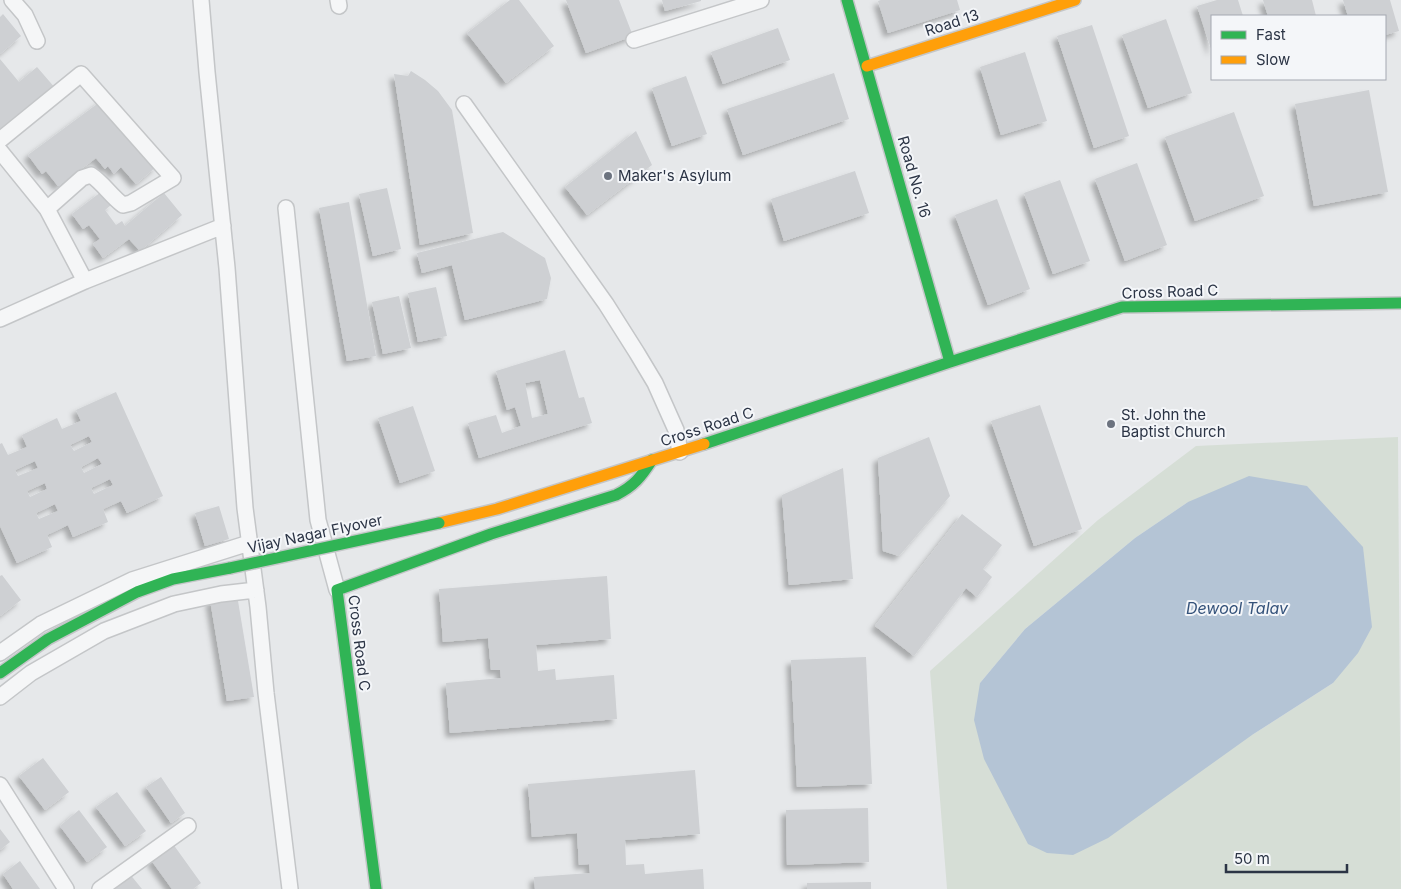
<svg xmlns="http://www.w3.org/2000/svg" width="1401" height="889" viewBox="0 0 1401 889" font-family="Inter,sans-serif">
<defs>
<filter id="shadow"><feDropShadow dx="-4.5" dy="4.5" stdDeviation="2.5" flood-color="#0004"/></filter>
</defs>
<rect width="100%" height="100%" fill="#e6e8ea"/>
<path fill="#d6ded6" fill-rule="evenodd" d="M1398 437 1401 889H947L930 671 1098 520 1196 446ZM1188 502 1333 683 1252 735 980 683 1025 629 1135 538Z"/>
<path fill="#b4c4d5" d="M1249 476 1307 486 1363 547 1372 627 1358 653 1333 683 1252 735 1108 838 1073 855 1047 853 1028 844 984 759 974 720 980 683 1025 629 1135 538 1188 502Z"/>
<path fill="#ced0d3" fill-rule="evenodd" filter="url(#shadow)" d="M510 0H519L554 46 506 83 467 33Z
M566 0H619L633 36 586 53Z
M662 0H701V1L665 11Z
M881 0H957L960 10 888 33 878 1Z
M1217 0H1238L1243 16H1212V52L1197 6Z
M1263 0H1312L1316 16H1268Z
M1343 0H1390L1399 31 1385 35V16H1348Z
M3 14 21 36 0 54V17Z
M1166 19 1192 93 1148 108 1122 35Z
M1092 25 1129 136 1094 148 1057 36Z
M778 28 790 60 723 84 711 52Z
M1025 52 1047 121 1001 135 980 67Z
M0 59 19 82 37 67 56 89 0 134Z
M411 71 425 80 438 91 452 110 473 233 420 245 394 74 408 76Z
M834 73 849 119 743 155 727 109Z
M686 76 707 134 672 146 652 88Z
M1369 90 1388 192 1314 206 1295 104Z
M104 99 157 166 136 184 121 167 114 174 108 166 105 169 96 158 58 186 46 171 42 174 28 155Z
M1234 112 1264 196 1195 221 1165 137Z
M636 131 652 165 587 215 565 187Z
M1137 163 1167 245 1125 261 1095 179Z
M855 171 869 213 784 241 771 199Z
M1060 180 1090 261 1053 274 1024 193Z
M387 188 401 249 373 256 359 194Z
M101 192 111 205 105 210 116 225 122 221 125 226 164 193 182 215 140 251 129 239 103 258 93 244 100 239 89 225 83 229 72 214Z
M997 199 1030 289 988 305 955 215Z
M349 202 376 356 347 361 319 208Z
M503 232 545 258 551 278 547 299 465 320 452 265 422 273 417 253Z
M436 287 447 336 418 342 408 293Z
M399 296 411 348 383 354 372 302Z
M565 350 579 398 584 397 592 423 479 458 468 423 496 415 502 433 521 426 515 407 507 410 496 371ZM540 380 548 414 532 418 525 383Z
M116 392 163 496 127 513 121 501 103 509 108 522 73 537 68 525 47 535 52 547 17 563 0 526V444L2 443 8 455 27 447 22 435 57 418 62 429 81 421 76 410ZM89 436 92 442 74 451 70 445ZM98 458 102 464 84 473 81 467ZM35 461 38 468 18 476 15 470ZM110 479 113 485 94 494 91 488ZM45 483 47 489 30 497 27 491ZM55 504 58 511 39 519 36 513Z
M1040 405 1082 529 1034 546 991 421Z
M413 406 435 471 400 483 378 418Z
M929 437 950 496 899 556 883 551 878 458Z
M843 468 853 579 789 585 782 495Z
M219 506 229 539 205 546 195 513Z
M962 514 1002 545 983 569 992 577 977 597 966 588 914 656 875 626Z
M2 575 21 600 0 616V576Z
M607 576 611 639 536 645 538 671 555 669 556 680 614 675 617 719 450 733 446 683 501 678 500 670H491L488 638 443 642 439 589Z
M237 595 254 697 227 701 210 600Z
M866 657 872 784 797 787 791 660Z
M43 758 69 792 45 810 19 776Z
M695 770 700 834 625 840 626 865 644 864 645 874 703 869 704 889H535L534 877 590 873 589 864 579 865 577 833 532 837 528 784Z
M161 777 185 813 171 823 146 787Z
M117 792 146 831 125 846 96 807Z
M868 808 869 862 787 865 786 810Z
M79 810 107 847 87 862 60 826Z
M0 829 10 842 0 850Z
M173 844 201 883 193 889H172L151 860Z
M20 861 40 889H13L3 874Z
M129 873 142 889H109Z
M871 882V889H807V883Z"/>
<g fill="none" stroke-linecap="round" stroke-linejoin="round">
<g stroke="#c4c6c8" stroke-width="18">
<path id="street" d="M12 0 25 15 37 41
M201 0 207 72 227 268 245 508 258 607 266 693 290 889
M338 0 339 6
M634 40 761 0
M464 104 606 304 637 353 655 383 676 430 680 452
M0 140 81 74 173 178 131 203 123 205C111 196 103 183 91 175L82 178 47 209
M0 151 47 209 85 281 0 319
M286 208 318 520 337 590
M85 281 223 226
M0 653 41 624 132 580 249 543
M0 697 31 673 104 631 174 604 221 594 256 590
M0 785 66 889
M100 889 188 826"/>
</g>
<g stroke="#c4c6c8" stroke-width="14">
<path id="fast" d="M847 0 950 362
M704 444 950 362 1122 307 1401 303
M0 673 48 639 137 592 173 579 230 568
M376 889 337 590 491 534 616 495C634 486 641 477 652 460"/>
</g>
<g stroke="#c4c6c8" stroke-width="14">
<path id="slow" d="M867 66 1075 0
M439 523 497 509 704 444"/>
</g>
<use href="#street" stroke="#f5f6f7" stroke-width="15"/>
<use href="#fast" stroke="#30b455" stroke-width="11"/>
<use href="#slow" stroke="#ff9f0a" stroke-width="11"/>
<g stroke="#c4c6c8" stroke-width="14" stroke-linecap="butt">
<path id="fast-bridge" d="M230 568 439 523"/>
</g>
<use href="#fast-bridge" stroke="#30b455" stroke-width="11"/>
</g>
<g fill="#6c737f" stroke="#f4f6f9" stroke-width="2">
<circle cx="608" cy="176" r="5"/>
<circle cx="1111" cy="424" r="5"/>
</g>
<g text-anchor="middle" stroke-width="4" stroke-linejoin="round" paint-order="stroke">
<g font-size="15" fill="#2b3445" stroke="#f4f6f9">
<text transform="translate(952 23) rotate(-18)" y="5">Road 13</text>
<text transform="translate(914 177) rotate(74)" y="5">Road No. 16</text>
<text transform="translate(1170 292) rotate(-2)" y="5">Cross Road C</text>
<text transform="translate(707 427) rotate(-18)" y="5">Cross Road C</text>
<text transform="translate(315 534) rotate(-12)" y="5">Vijay Nagar Flyover</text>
<text transform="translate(359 643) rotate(83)" y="5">Cross Road C</text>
</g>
<g font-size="15" fill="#2b3445" stroke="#f4f6f9" text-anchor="start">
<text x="618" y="181">Maker's Asylum</text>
<text x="1121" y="420">St. John the<tspan x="1121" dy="17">Baptist Church</tspan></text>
</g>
<g font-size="16" font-style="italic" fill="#34527a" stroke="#f4f6f9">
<text x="1237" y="614">Dewool Talav</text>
</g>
</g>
<rect x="1211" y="15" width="175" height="65" fill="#f4f6f9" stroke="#a4a8b1"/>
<rect x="1221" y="31" width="25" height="8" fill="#30b455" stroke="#a4a8b1"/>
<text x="1256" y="40" font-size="15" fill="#2b3445">Fast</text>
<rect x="1221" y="56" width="25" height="8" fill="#ff9f0a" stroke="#a4a8b1"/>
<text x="1256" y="65" font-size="15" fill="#2b3445">Slow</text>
<path d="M1226 864v8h121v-8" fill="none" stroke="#2b3445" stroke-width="2.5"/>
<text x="1234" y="864" font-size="15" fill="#2b3445" stroke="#f4f6f9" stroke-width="4" paint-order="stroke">50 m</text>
</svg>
